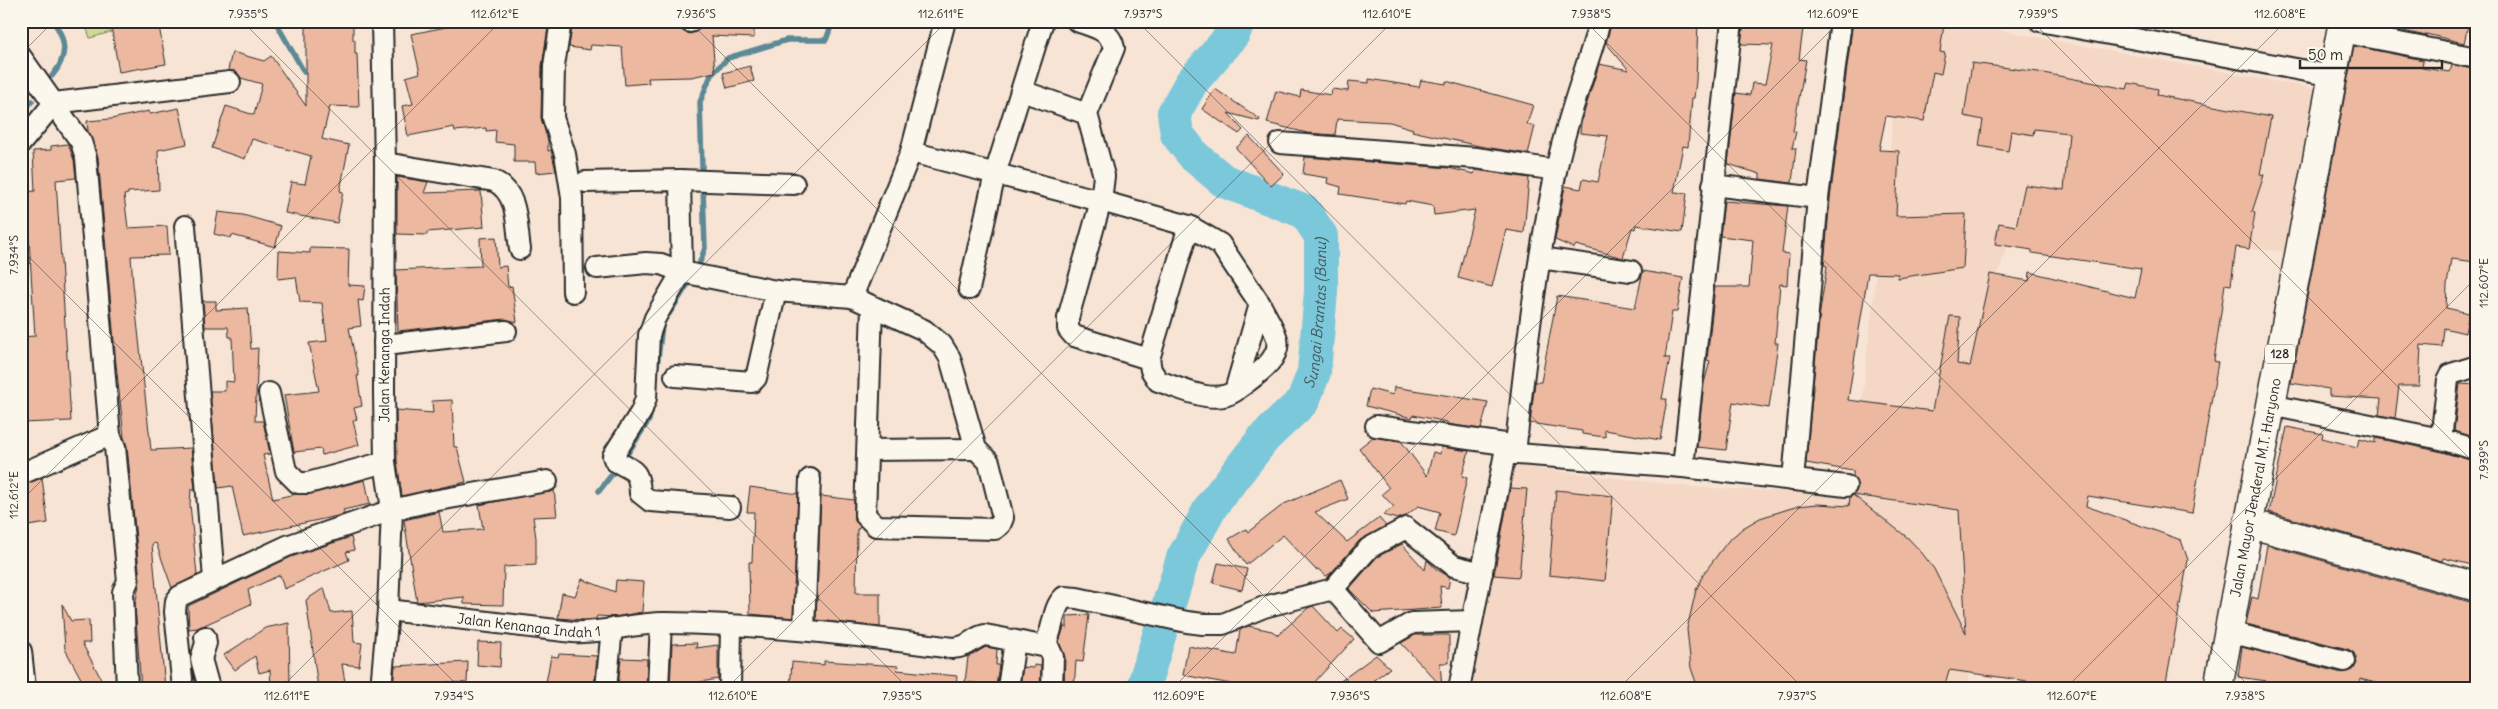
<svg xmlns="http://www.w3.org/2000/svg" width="2498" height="709" viewBox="0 0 2498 709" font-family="Delius,sans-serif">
<rect width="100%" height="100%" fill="#f7e4d5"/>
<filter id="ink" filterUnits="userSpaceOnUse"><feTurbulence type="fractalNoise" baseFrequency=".02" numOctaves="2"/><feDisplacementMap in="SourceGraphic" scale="10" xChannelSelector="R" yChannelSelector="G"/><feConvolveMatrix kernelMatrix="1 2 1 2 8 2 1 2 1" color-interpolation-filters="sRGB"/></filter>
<g filter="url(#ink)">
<path fill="#f4d7c5" d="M1904 21H1950L2312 88 2315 94 2286 252 2016 222 2027 178 2013 228 1984 317 2218 362 2192 513 2161 508 1862 402Z
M1507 465 1691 487 1850 495 1959 510 1969 688H1465Z"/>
<path fill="#ceda8e" stroke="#7c825c" d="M84 21H149L90 38Z"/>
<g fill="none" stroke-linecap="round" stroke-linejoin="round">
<path stroke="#5c8995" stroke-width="5.5" d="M275 21 304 72
M52 76C67 58 68 41 53 21
M21 115 32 101
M702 167 700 102 711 75 728 58 787 40H826L833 21
M699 265 705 248 703 188
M669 314 688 284
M657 366 662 326
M626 456 649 420 652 408
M599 491 613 473"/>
<path stroke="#7cc8db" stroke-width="34" id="s1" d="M1143 688 1183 558 1212 505 1264 438 1303 401 1314 372 1321 292V236L1305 212 1224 181 1195 157 1177 134 1174 113 1191 83 1233 34 1239 21"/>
</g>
<path fill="#edb8a0" stroke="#2b2b2b" d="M135 21H158L166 64 119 72 111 26Z
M466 21H549L542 66 541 118 548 141V151L551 150 556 171 536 173 535 162H514V144L495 142 496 130 486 131V128L455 131 454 127 408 136 402 106 413 104 406 77 420 73 411 34 466 23Z
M573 21H678L680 28 690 34 700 28 702 21 754 22V38L712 36 715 72 691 77 648 78 649 83 625 85 622 47 591 45 590 50 569 47Z
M1612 21H1698L1696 81 1694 98H1692L1688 147 1683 146 1674 192 1687 193 1682 232 1636 225 1635 229 1632 228 1623 258 1576 245 1574 248 1555 240 1565 186 1581 189 1583 179 1598 182 1608 136 1580 133 1581 123 1599 64 1629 70 1606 43Z
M1744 21H1804L1799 59 1806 60 1793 131 1796 132 1792 148H1796L1792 183 1760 179V174L1728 164 1736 93 1750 95 1752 83 1765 84 1773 45 1741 44Z
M1853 21H1924L1944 24 1940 52 1945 53 1941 74 1933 72 1924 121 1886 116 1879 150 1899 151 1896 216 1966 214 1963 268 1898 278V274L1868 273 1848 400 1932 411 1950 316 1960 317 1957 364 1970 366 1990 274 2029 281 2030 272 2135 298 2141 269 2032 253V250L1995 244 1999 223 2016 226 2025 185 2064 190 2069 133 2034 129 2033 135 2011 131 2008 151 1979 146 1983 120 1964 116 1972 63 2038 72 2127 89 2129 83 2158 89 2157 95 2271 117 2260 174 2264 175 2252 212 2255 213 2249 249 2236 247 2231 285 2225 284 2214 361 2218 362 2192 513 2088 496 2086 506 2181 540 2188 560 2165 688H2077L1949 670 1944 688H1698L1691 668 1687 629 1696 590 1704 573 1728 541 1743 528 1760 518 1798 506 1818 504 1849 506 1850 497 1853 495 1908 538 1922 553 1934 569 1966 633 1959 510 1853 495 1858 487 1853 476V471L1806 463 1820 311 1827 266 1824 265 1830 199Z
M2358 21H2469L2464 43 2426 34V36Z
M306 23 353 25V40H355V54H357L359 107 330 106 322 139 349 145 340 191 343 192 337 223 285 213 291 182 305 184 311 156 252 139 245 159 212 148 226 106 254 115 262 84 241 78 235 71 228 70 232 52 264 61 271 56 306 106Z
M2354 46 2423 60 2422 68 2450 72 2452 65 2473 69 2472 75 2477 76V262L2451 259 2447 285 2446 308 2469 313 2465 333 2444 328 2442 347 2421 345 2419 386H2399L2395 418 2379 415 2381 399 2329 396V389L2291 383Z
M750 66 754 81 727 88 723 73Z
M1369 79 1419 87 1421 80 1446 84V81L1533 105 1527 124 1535 126 1528 154 1479 146 1412 131 1413 129 1390 122 1337 119 1335 135 1307 133 1267 123 1276 91 1300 97 1301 90 1331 95 1332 89 1348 91 1349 81 1369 83Z
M1215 89 1260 119 1259 121 1228 113 1243 130 1239 134 1202 109Z
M179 108 187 144 158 150 159 190 128 192V194L124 195 128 228 167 226 169 255 131 256 133 284 151 450 191 448 195 490H191L190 504 197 575 172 588 156 543 152 544 165 688H141L135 605 140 580 127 446 124 437 116 364 98 157 88 131 87 121 111 119 149 111 150 114Z
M1249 136 1284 174 1271 186 1236 148Z
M68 144 74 160 76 178 56 180 71 421 21 423V337L35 336 26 192 35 191 33 151 51 150V146Z
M1305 157 1449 168 1474 174 1475 170 1529 178 1524 233 1506 230 1492 287 1458 278 1475 210 1434 215 1433 206 1406 201 1405 204 1340 194 1341 187 1327 183 1328 178 1303 174Z
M397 177 428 182 424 193 481 191 484 227 427 232V235L397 234Z
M1724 201 1788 206 1782 253 1789 254 1787 285 1780 284 1775 343H1778L1769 408 1733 402 1726 450 1697 447 1704 383 1710 361 1707 360 1715 287H1749L1753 240 1720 236Z
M218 212 243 215 281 226 275 247 232 235 231 238 214 234Z
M496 237 498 267 506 266 508 287 512 286 517 322 505 319 398 331 396 270 481 266 480 238Z
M310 248 349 249 348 285 365 286 363 301 358 300 361 326 349 328 359 376H357L362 406 354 408 357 419 353 421 359 445 322 455 321 449 294 452 284 395 319 391 309 343 327 341 322 303 300 302 296 277 278 279 279 251 310 253Z
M1643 271 1683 278 1677 312H1672L1665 358H1670L1662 399H1667L1660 440 1605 430V437L1582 434V431L1530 423 1535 382H1541L1557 296 1635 308Z
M203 301H216V310L248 308 251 349 258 348 255 421H263L270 454 263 455 273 499 295 494H311L365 480 370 504 343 510 345 514 337 516 243 536 232 486 218 488 210 391H225V381L234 382 232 337H229L228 327H205Z
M2460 384 2477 385V438L2454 431Z
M1394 387 1488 402 1481 429 1447 424V422L1413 415 1412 418 1366 406 1370 389 1393 395Z
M452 400 454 447H457L466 482 402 496 397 461 396 410 433 413 432 401Z
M2287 427 2323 434 2322 438 2357 447 2359 439 2375 443V438L2438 451 2477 462V544L2472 565 2443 558 2442 561 2269 512Z
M1373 437 1401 441 1427 476 1433 452 1440 454 1441 447 1469 451 1462 476 1467 478 1454 536 1435 531 1440 512 1418 506 1406 516 1397 519 1383 515 1394 507 1382 494 1389 488 1359 448Z
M42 478 48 523 21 527V486Z
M1340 480 1348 499 1315 512 1347 542 1379 518 1386 526 1360 540 1331 573 1326 576 1318 569 1316 570 1283 535 1246 565 1229 539 1246 529 1248 532 1284 504Z
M750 487 798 494 793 618 750 614 749 562H752L754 512H747Z
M1510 488 1527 489 1519 577 1494 575Z
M554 490 557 516 533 517 536 538V565L504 567 503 605 464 604V597L417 602 404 520 439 512 443 532 483 529 479 505Z
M1556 490 1613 496 1605 581 1549 575Z
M821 496 854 500V519L860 526 859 529H857L856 593H880V627L816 620Z
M351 537 354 550 346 552 349 560 284 589 280 575 248 590 251 604 198 628 189 629 188 606 291 557Z
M1402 544 1425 570 1427 560 1436 569 1450 577 1448 588 1440 586 1442 608 1373 613 1349 589 1377 557Z
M2267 545 2477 604V688H2395L2360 679 2359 688H2286L2288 684 2238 677 2242 647 2342 673 2353 670 2357 663 2354 653 2348 649 2246 624 2252 597 2258 599Z
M1218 563 1247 569 1242 590 1213 583Z
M582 579 615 592 616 580 644 582 642 612 615 617 597 616 596 619 584 620 558 618 562 593 575 596Z
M324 588 331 613 352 611 353 624 351 625H353L354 642 362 643 359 666 342 664 346 688H318L306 600Z
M62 604 71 621 89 620 90 643H82L106 688H86L65 649Z
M1313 606 1338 633 1342 629 1354 639 1309 688H1230L1231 684 1183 675 1188 646 1236 655 1240 630 1248 626 1272 631 1278 635 1308 608Z
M1089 615 1083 662 1076 661 1074 688H1064L1065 657 1059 642 1064 627 1067 628V616Z
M289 623 290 688H271L270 670 259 673 255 656 235 670 224 655 265 628Z
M1415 635H1449V663H1440L1442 687 1401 643Z
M478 642 501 643 500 667 477 665Z
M697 643 696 648 718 645V679L689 684V688H670L672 644Z
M986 647 997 649 996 665H999L996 685 965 682 968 657Z
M559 654 597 656 594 688H545L551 656 558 657Z
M1376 655 1390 668 1363 688H1331Z
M621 658 647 659 646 688 618 687Z
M824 661 898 666 897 670 957 676 956 688H790L792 662 824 665Z
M468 662 467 683 445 682V688H393L395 666Z
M1034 665 1041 666 1040 688H1020L1023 667 1034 668Z"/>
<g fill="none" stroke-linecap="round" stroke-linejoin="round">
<g stroke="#2b2b2b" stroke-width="24">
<g id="street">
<path d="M561 21 554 66 553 118 565 154 572 197 573 292"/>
<path d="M690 21V22"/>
<path d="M945 21 911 152 1101 201 1068 318V329L1074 336 1149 359 1151 370 1158 381C1181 388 1214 406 1235 391L1260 304 1220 244 1189 226 1101 201 1104 176 1087 114 1114 48C1111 30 1093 27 1077 21"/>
<path d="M2040 21 2333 76"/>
<path d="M2342 32 2477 58"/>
<path d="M21 57 81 142 86 158 110 435 115 447 128 581 123 592 127 688"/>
<path d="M1022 91 1087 114"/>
<path d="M21 143 54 103 230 82"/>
<path d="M1280 143 1476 158 1556 170"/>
<path d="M385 163 494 181C519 193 516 225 520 249"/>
<path d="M680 180 794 184"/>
<path d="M585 182 680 180 682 272 655 318 649 335 646 398 641 412 613 456 615 461C634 471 639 470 640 493L650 501 730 507"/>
<path d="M1713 185 1818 198"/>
<path d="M185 226 214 579"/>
<path d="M1540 258 1631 271"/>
<path d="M597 268 646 263 661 264 682 272 776 291"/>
<path d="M969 289 995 174 1043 21"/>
<path d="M852 297 924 330 942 345 950 358 976 449 989 462 1003 518 1000 525 995 529 876 526 865 515 872 307"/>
<path d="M384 343 394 344 506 331"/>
<path d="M1149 359 1189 226"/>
<path d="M675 376 752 382 756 378 776 291 852 297 911 152"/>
<path d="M1235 391C1250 379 1282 361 1277 339 1274 327 1265 315 1260 304"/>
<path d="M269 393 286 471 298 483H308L385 462"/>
<path d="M2270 405 2441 439 2477 450"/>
<path d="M1376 426 1505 444V453L1683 467 1846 486"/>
<path d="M2441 439 2448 380 2451 374 2477 366"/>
<path d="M868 450 976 449"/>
<path d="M1515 454C1525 359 1536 265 1556 171 1566 120 1586 71 1600 21"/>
<path d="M1683 467 1732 21"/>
<path d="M21 474 110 435"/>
<path d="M1793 480 1818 198 1841 21"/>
<path d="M1333 589 1379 642 1412 623 1472 621"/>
<path id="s2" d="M388 610 573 632C604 634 634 622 667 623 763 624 857 635 952 648 971 647 971 638 985 635L1042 646C1055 635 1050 610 1064 597L1077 598 1187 622 1203 624H1223L1264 607 1333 589 1369 548 1406 528 1454 566 1482 573"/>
<path d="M804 629 810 479"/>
<path d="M2229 632 2345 661"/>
<path d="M205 637 206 643 201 659 209 688"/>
<path d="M1046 641 1053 657 1052 688"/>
<path d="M21 651 25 688"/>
<path d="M182 679 175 612 176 601 180 596 287 546 392 510 427 502 547 481"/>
<path d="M1460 684 1505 453"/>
<path id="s3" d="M381 688 388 610 392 510 385 462 384 392 385 163 382 21"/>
<path d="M606 688 612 628"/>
<path d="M658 688 661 623"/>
<path d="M730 688 731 626"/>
<path d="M1008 688 1015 641"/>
</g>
</g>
<g stroke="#2b2b2b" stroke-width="31">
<path id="secondary" d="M2248 523 2477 587"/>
</g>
<g stroke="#2b2b2b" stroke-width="31">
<g id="primary">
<path id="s4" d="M2218 688 2343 21"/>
</g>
</g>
<use href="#street" stroke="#fbf7ec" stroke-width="20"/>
<use href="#secondary" stroke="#fbf7ec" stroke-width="28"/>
<use href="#primary" stroke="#fbf7ec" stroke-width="28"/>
</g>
</g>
<path fill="none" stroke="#2b2b2b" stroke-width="1" stroke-opacity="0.45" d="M242 21 908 688M689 21 1356 688M1137 21 1803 688M1585 21 2251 688M2032 21 2477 466M21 54 54 21M21 249 460 688M21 501 501 21M281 688 947 21M727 688 1393 21M1173 688 1840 21M1619 688 2286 21M2066 688 2477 277"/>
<g text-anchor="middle" stroke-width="5" stroke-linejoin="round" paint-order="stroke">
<rect fill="#fbf7ec" stroke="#696865" stroke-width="1" x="2265" y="344.5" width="30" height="19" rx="4"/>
<g font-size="12" font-weight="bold" fill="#2b2b2b">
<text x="2280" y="358">128</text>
</g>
<g font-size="14" fill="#2b2b2b" stroke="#fbf7ec">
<text dy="5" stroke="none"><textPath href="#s3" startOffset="334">Jalan Kenanga Indah</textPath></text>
<text dy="5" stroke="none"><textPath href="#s4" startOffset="204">Jalan Mayor Jenderal M.T. Haryono</textPath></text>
<text dy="5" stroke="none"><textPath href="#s2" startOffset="142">Jalan Kenanga Indah 1</textPath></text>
</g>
<g font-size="15" font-style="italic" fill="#435a60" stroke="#fbf7ec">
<text dy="5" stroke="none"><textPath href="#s1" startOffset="425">Sungai Brantas (Banu)</textPath></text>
</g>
</g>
<rect width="2498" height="709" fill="none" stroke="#fbf7ec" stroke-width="55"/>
<path d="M2300 60v8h142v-8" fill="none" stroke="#2b2b2b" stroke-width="2.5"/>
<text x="2308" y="60" font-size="15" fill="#2b2b2b" stroke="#fbf7ec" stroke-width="4" paint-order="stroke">50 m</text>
<rect x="28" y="28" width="2442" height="654" fill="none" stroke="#2b2b2b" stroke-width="2"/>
<g font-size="12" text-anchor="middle" fill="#2b2b2b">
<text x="248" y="18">7.935°S</text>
<text x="495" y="18">112.612°E</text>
<text x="696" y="18">7.936°S</text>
<text x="941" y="18">112.611°E</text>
<text x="1143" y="18">7.937°S</text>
<text x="1387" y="18">112.610°E</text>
<text x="1591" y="18">7.938°S</text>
<text x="1833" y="18">112.609°E</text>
<text x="2038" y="18">7.939°S</text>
<text x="2280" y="18">112.608°E</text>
<text transform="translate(14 255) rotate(-90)" y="4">7.934°S</text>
<text transform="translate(2484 283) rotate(-90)" y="4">112.607°E</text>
<text transform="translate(2484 460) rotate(-90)" y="4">7.939°S</text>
<text transform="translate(14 495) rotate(-90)" y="4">112.612°E</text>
<text x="287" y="700">112.611°E</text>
<text x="454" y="700">7.934°S</text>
<text x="733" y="700">112.610°E</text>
<text x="902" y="700">7.935°S</text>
<text x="1179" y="700">112.609°E</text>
<text x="1350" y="700">7.936°S</text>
<text x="1626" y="700">112.608°E</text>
<text x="1797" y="700">7.937°S</text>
<text x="2072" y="700">112.607°E</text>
<text x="2245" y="700">7.938°S</text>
</g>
</svg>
